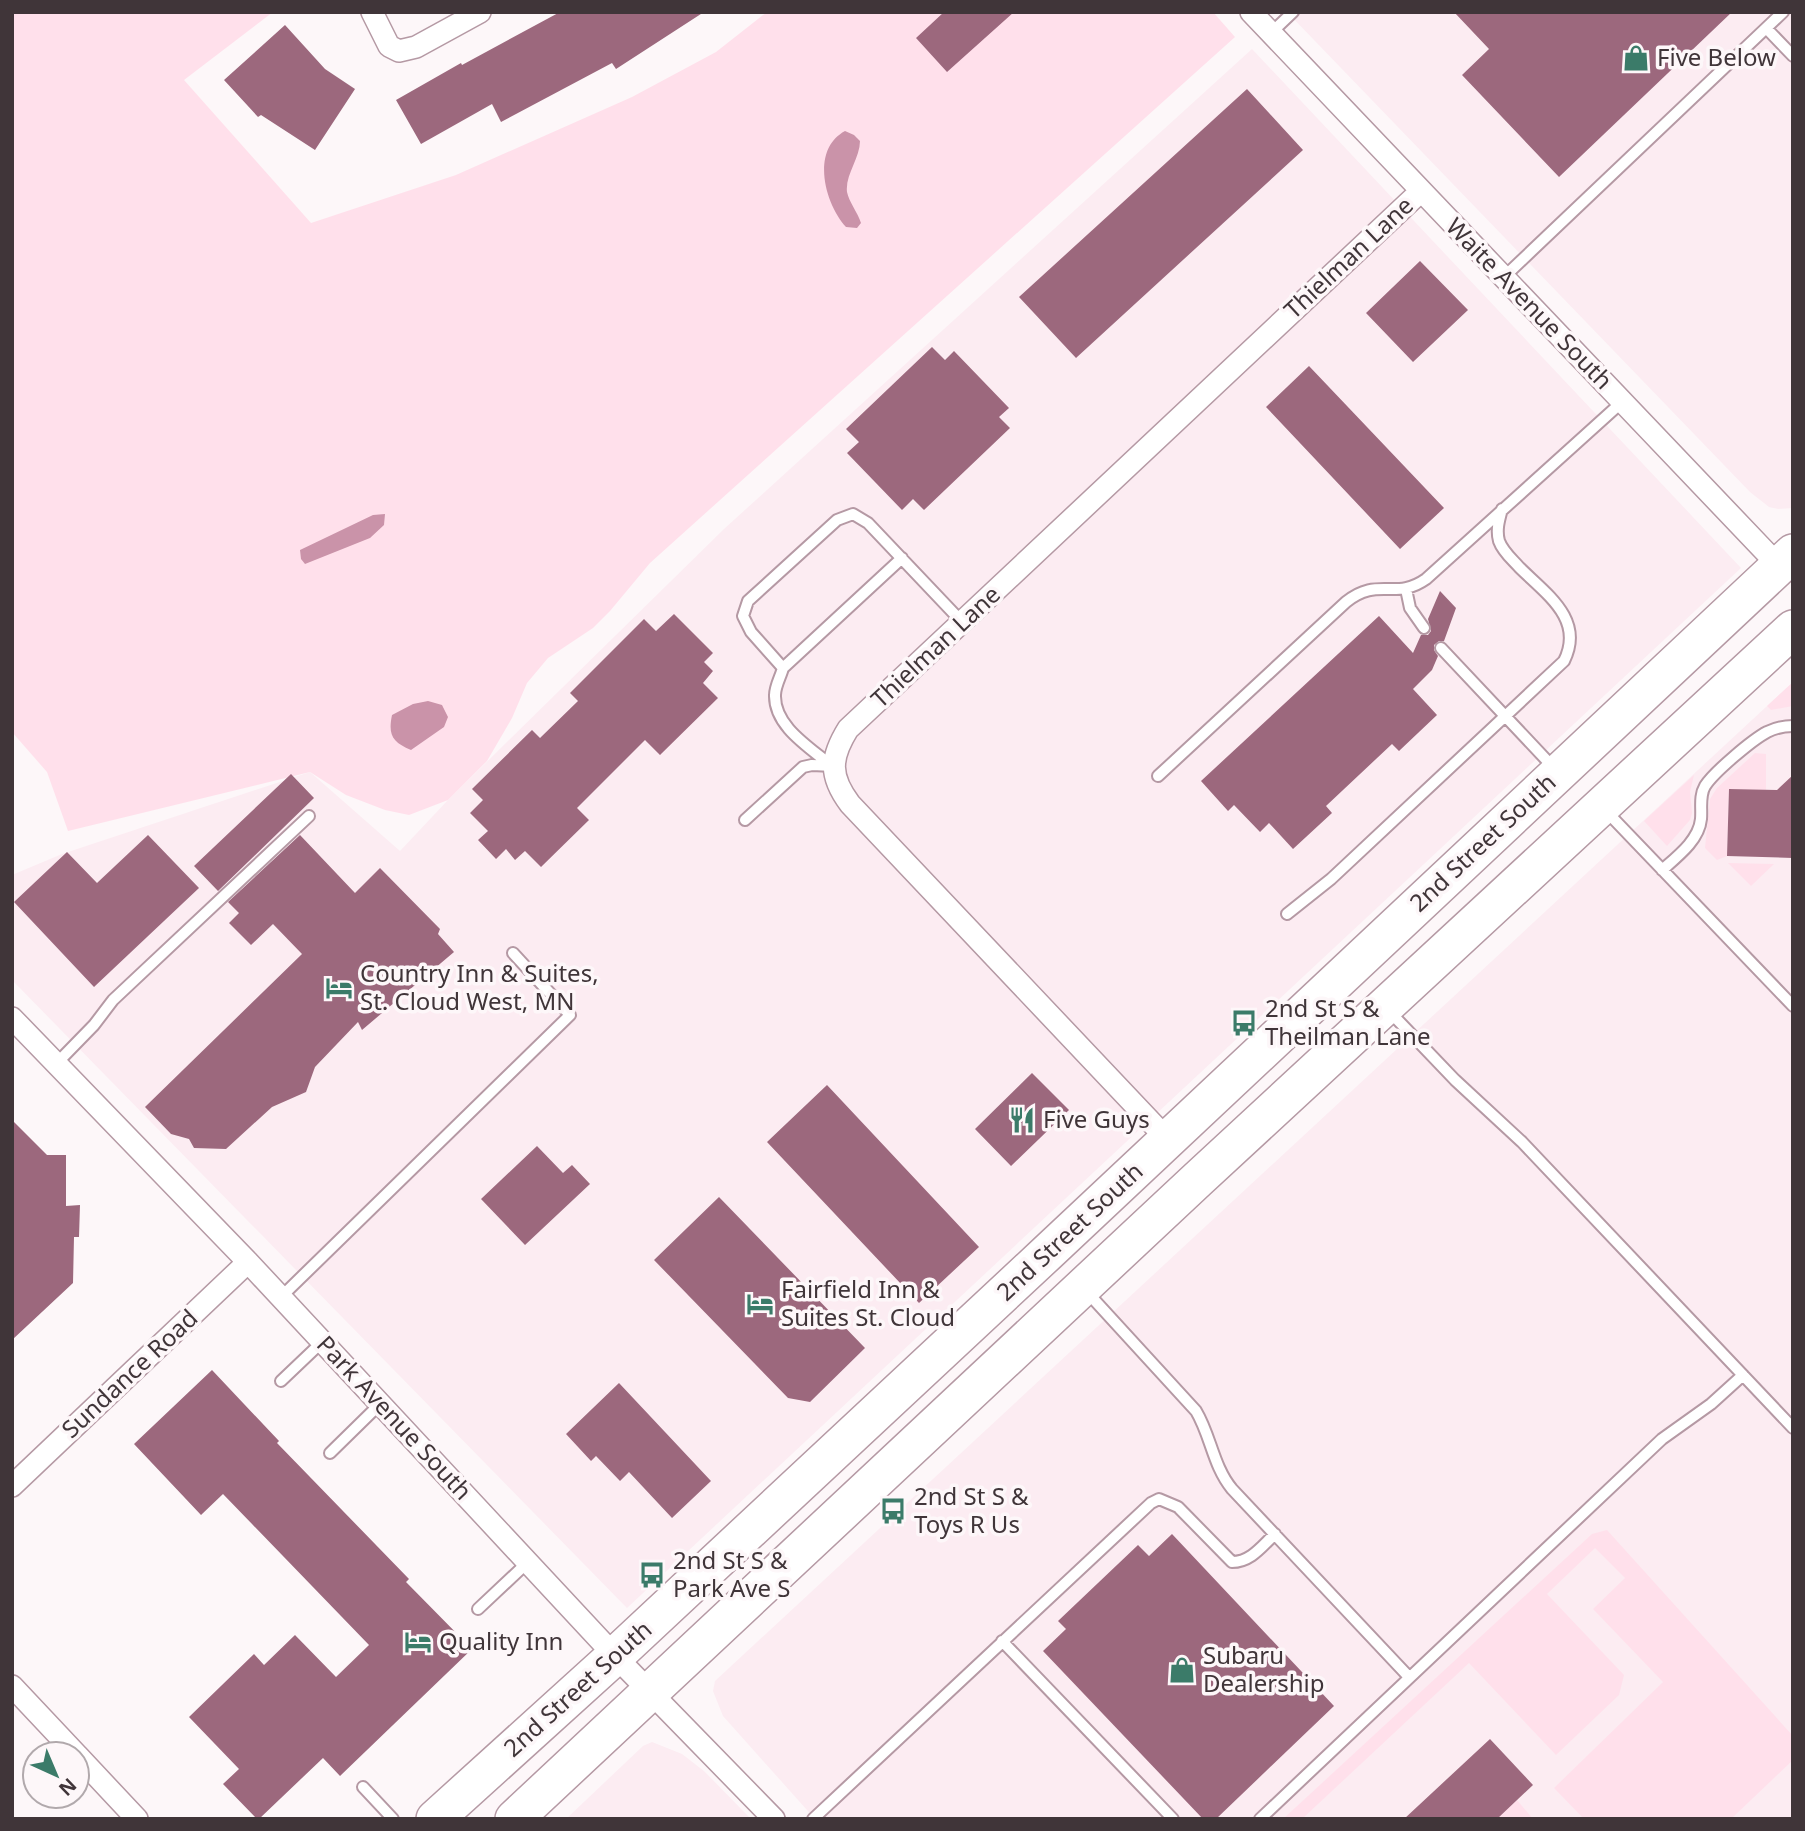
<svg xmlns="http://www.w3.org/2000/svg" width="1805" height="1831" viewBox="0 0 1805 1831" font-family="'Noto Sans',sans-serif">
<rect width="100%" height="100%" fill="#fdf7f9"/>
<path fill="#fcecf2" d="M1287 12H1793V508L1778 509 1769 507 1750 492Z
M1252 49 1741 568 627 1608 12 980V875L62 854 310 772 400 851 448 800 724 529Z
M1793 682V1819H815L723 1716 713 1691 715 1681Z
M652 1742 682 1754 704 1771 751 1819H566L643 1746Z"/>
<path fill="#ffe0eb" d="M12 12H273L184 80 311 223 456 175 632 97 716 52 767 12H1213L1235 37 650 563 610 611 593 628 548 658 527 683 512 718 487 761 448 800 409 815 385 810 346 795 310 772 68 831 47 772 12 732Z
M1793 682V706L1771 710 1767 706Z
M1755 753 1766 754V790L1729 789 1727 856 1717 860 1705 848 1710 799 1717 788Z
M1694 775 1690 792 1692 813 1690 820 1667 846 1644 821Z
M1728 863 1774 864 1751 886Z
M1607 1530 1793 1736V1760L1731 1819H1584L1554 1788 1663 1682 1593 1609 1625 1578 1595 1548 1547 1594 1624 1675 1619 1695 1556 1755 1469 1663 1302 1819H1283L1592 1534Z
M1517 1800 1533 1819H1497Z"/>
<path fill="#ca93a9" d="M845 131 854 135 860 141C860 158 845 175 847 192 849 202 858 213 861 223L857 228 846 227C825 204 810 150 845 131Z
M385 514 384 525 370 538 305 564 301 559 300 550 373 515Z
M428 701 442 705 448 717 444 727 411 750C392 742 388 735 392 715L413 704Z"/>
<path fill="#9c687d" d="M560 12H704L616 69 612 63 501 122 492 104 421 144 396 100 461 63 462 65Z
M944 12H1014L947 72 916 38Z
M1454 12H1732L1559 177 1462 75 1489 49Z
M285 25 325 69 355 89 315 150 261 115 258 117 224 80Z
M1247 89 1303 150 1076 358 1019 297Z
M1420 261 1468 310 1413 362 1366 313Z
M932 347 945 360 954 351 1009 408 999 417 1010 428 924 510 913 499 902 510 847 453 859 442 846 429Z
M1309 366 1444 508 1400 549 1266 407Z
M1440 591 1456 608 1444 641H1439L1434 645V650L1438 656 1432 670 1413 689 1437 715 1399 751 1392 744 1326 806 1332 813 1293 849 1269 823 1260 832 1234 805 1228 811 1201 781 1379 616 1413 653 1421 635H1428L1431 631 1428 619Z
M674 614 713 653 704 662 713 671 703 683 718 698 660 755 645 740 577 808 589 820 541 867 525 851 515 860 506 849 496 859 478 840 488 831 470 813 483 800 472 789 532 730 540 738 578 701 570 693 644 619 656 631Z
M291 774 314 798 218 891 194 866Z
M1793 775V858L1727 856 1729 789 1777 790Z
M148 835 199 888 94 987 14 902 67 852 97 883Z
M300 835 355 893 380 868 440 929 438 934 454 952 362 1030 358 1022 315 1067 306 1092 272 1107 226 1149 194 1148 189 1139 171 1134 145 1107 302 954 273 924 251 945 229 923 239 913 228 902Z
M1032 1073 1069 1110 1011 1166 975 1129Z
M827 1085 979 1247 919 1303 767 1142Z
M12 1120 47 1155H66V1206L80 1205 79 1237H74L73 1283 12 1340Z
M537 1146 563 1173 572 1165 590 1184 525 1245 481 1199Z
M719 1197 865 1348 810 1402 788 1398 654 1260Z
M212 1370 279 1441 277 1443 409 1579 406 1582 472 1649 340 1776 323 1758 259 1819H257L223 1784 239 1769 189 1717 254 1654 264 1665 295 1635 336 1677 369 1645 223 1494 201 1515 134 1444Z
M619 1383 711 1481 672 1518 629 1472 620 1481 596 1456 591 1461 566 1434Z
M1172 1534 1334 1706 1216 1819H1203L1043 1651 1066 1629 1058 1621 1138 1545 1149 1556Z
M1490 1739 1533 1785 1497 1819H1404Z"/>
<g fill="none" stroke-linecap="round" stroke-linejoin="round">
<g stroke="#b599a4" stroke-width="14">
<path id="lane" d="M1767 29 1793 56
M1271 33 1293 12
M1504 277 1783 12
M1406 589 1410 608 1424 628
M1441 648 1554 768
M783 668 902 558
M833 767C811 748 774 727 775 695 775 686 781 676 783 668L751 632 743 616 748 601 837 520 853 514 868 523 962 622
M1158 776 1346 602C1378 576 1395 601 1426 579L1622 402
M1606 811 1793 1006
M745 820 803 767 812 765 833 766
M1662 870C1678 856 1699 840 1701 819 1702 808 1699 796 1705 786 1714 772 1752 740 1767 732 1775 728 1783 726 1793 726
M1287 914 1331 879 1564 661C1585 619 1546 594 1519 567 1512 559 1503 552 1499 541 1496 530 1499 520 1502 509
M1389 1011 1455 1080 1522 1142 1793 1428
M56 1064 94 1025 113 1000 309 816
M1087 1292 1196 1411C1211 1436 1213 1466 1232 1489L1409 1677
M281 1297 570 1015 513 953
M281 1381 322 1342
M330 1453 380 1404
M478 1609 528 1562
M1002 1641 1173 1819
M363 1787 393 1819
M813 1819 1151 1503 1159 1499 1178 1507 1232 1562C1251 1562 1262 1546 1275 1534
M1260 1819 1662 1439 1711 1404 1743 1375"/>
</g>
<g stroke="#b599a4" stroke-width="24">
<path id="street" d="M372 12 389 46 399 51 416 47 480 12
M1251 12 1779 566
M12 1018 248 1262 615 1656 774 1819
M1168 1140 850 804C829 776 830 758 848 729L1421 191
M12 1486 248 1262
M12 1686 76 1754
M77 1755 137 1819"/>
</g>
<g stroke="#b599a4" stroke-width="40">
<path id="highway" d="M435 1819 615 1656 1046 1254 1793 553
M514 1819 1197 1180 1793 629"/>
</g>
<use href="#lane" stroke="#fff" stroke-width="10"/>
<use href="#street" stroke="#fff" stroke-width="21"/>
<use href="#highway" stroke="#fff" stroke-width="37"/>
</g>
<defs>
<g id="shop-bare" transform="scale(2.1)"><path d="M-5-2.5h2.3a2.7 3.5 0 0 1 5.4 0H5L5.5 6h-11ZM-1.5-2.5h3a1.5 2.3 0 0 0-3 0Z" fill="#3b7b69" stroke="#fdf7f9" stroke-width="2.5" paint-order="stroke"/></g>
<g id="hotel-bare" transform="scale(2.1)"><path d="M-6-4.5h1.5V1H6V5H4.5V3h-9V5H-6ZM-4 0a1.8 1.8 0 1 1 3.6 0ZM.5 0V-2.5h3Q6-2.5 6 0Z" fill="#3b7b69" stroke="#fdf7f9" stroke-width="2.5" paint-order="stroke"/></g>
<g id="bus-bare" transform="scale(2.1)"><path d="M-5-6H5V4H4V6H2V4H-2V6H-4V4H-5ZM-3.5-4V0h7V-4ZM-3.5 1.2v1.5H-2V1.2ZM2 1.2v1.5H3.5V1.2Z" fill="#3b7b69" stroke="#fdf7f9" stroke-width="2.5" paint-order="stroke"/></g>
<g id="restaurant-bare" transform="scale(2.1)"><path d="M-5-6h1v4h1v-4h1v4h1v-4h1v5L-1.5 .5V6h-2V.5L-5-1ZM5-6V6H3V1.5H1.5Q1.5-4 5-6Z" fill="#3b7b69" stroke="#fdf7f9" stroke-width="2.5" paint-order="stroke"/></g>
</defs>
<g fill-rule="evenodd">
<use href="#shop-bare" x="1636" y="58"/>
<use href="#hotel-bare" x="339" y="988"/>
<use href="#bus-bare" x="1244" y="1023"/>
<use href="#restaurant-bare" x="1022" y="1120"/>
<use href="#hotel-bare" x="760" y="1304"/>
<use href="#bus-bare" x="893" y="1511"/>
<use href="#bus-bare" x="652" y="1575"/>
<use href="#hotel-bare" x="418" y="1642"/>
<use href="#shop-bare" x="1182" y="1670"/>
</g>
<g text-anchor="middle" stroke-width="7" stroke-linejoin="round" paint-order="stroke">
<g font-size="24" fill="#403539" stroke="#fdf7f9" text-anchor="start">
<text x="1657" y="66">Five Below</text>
<text x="360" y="982">Country Inn &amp; Suites,<tspan x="360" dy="28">St. Cloud West, MN</tspan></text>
<text x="1265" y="1017">2nd St S &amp;<tspan x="1265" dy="28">Theilman Lane</tspan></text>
<text x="1043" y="1128">Five Guys</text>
<text x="781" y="1298">Fairfield Inn &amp;<tspan x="781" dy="28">Suites St. Cloud</tspan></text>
<text x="914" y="1505">2nd St S &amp;<tspan x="914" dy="28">Toys R Us</tspan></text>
<text x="673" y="1569">2nd St S &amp;<tspan x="673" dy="28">Park Ave S</tspan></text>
<text x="439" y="1650">Quality Inn</text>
<text x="1203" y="1664">Subaru<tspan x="1203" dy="28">Dealership</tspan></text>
</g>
<g font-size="24" fill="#403539" stroke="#fdf7f9">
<text transform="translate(1349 258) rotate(-43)" y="8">Thielman Lane</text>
<text transform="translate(1529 304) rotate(46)" y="8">Waite Avenue South</text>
<text transform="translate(936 647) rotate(-43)" y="8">Thielman Lane</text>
<text transform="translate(1483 843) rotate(-43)" y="8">2nd Street South</text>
<text transform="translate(1070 1232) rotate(-43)" y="8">2nd Street South</text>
<text transform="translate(130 1374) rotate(-43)" y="8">Sundance Road</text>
<text transform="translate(394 1418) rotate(47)" y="8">Park Avenue South</text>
<text transform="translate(578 1689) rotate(-42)" y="8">2nd Street South</text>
</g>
</g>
<rect width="1805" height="1831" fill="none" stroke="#403539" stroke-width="28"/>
<g transform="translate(56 1775) rotate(136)"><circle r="33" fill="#fdf7f9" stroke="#b1a9ac" stroke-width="2"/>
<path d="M0-5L12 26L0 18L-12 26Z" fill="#3b7b69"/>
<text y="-10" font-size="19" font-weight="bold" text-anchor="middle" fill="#403539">N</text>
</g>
</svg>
